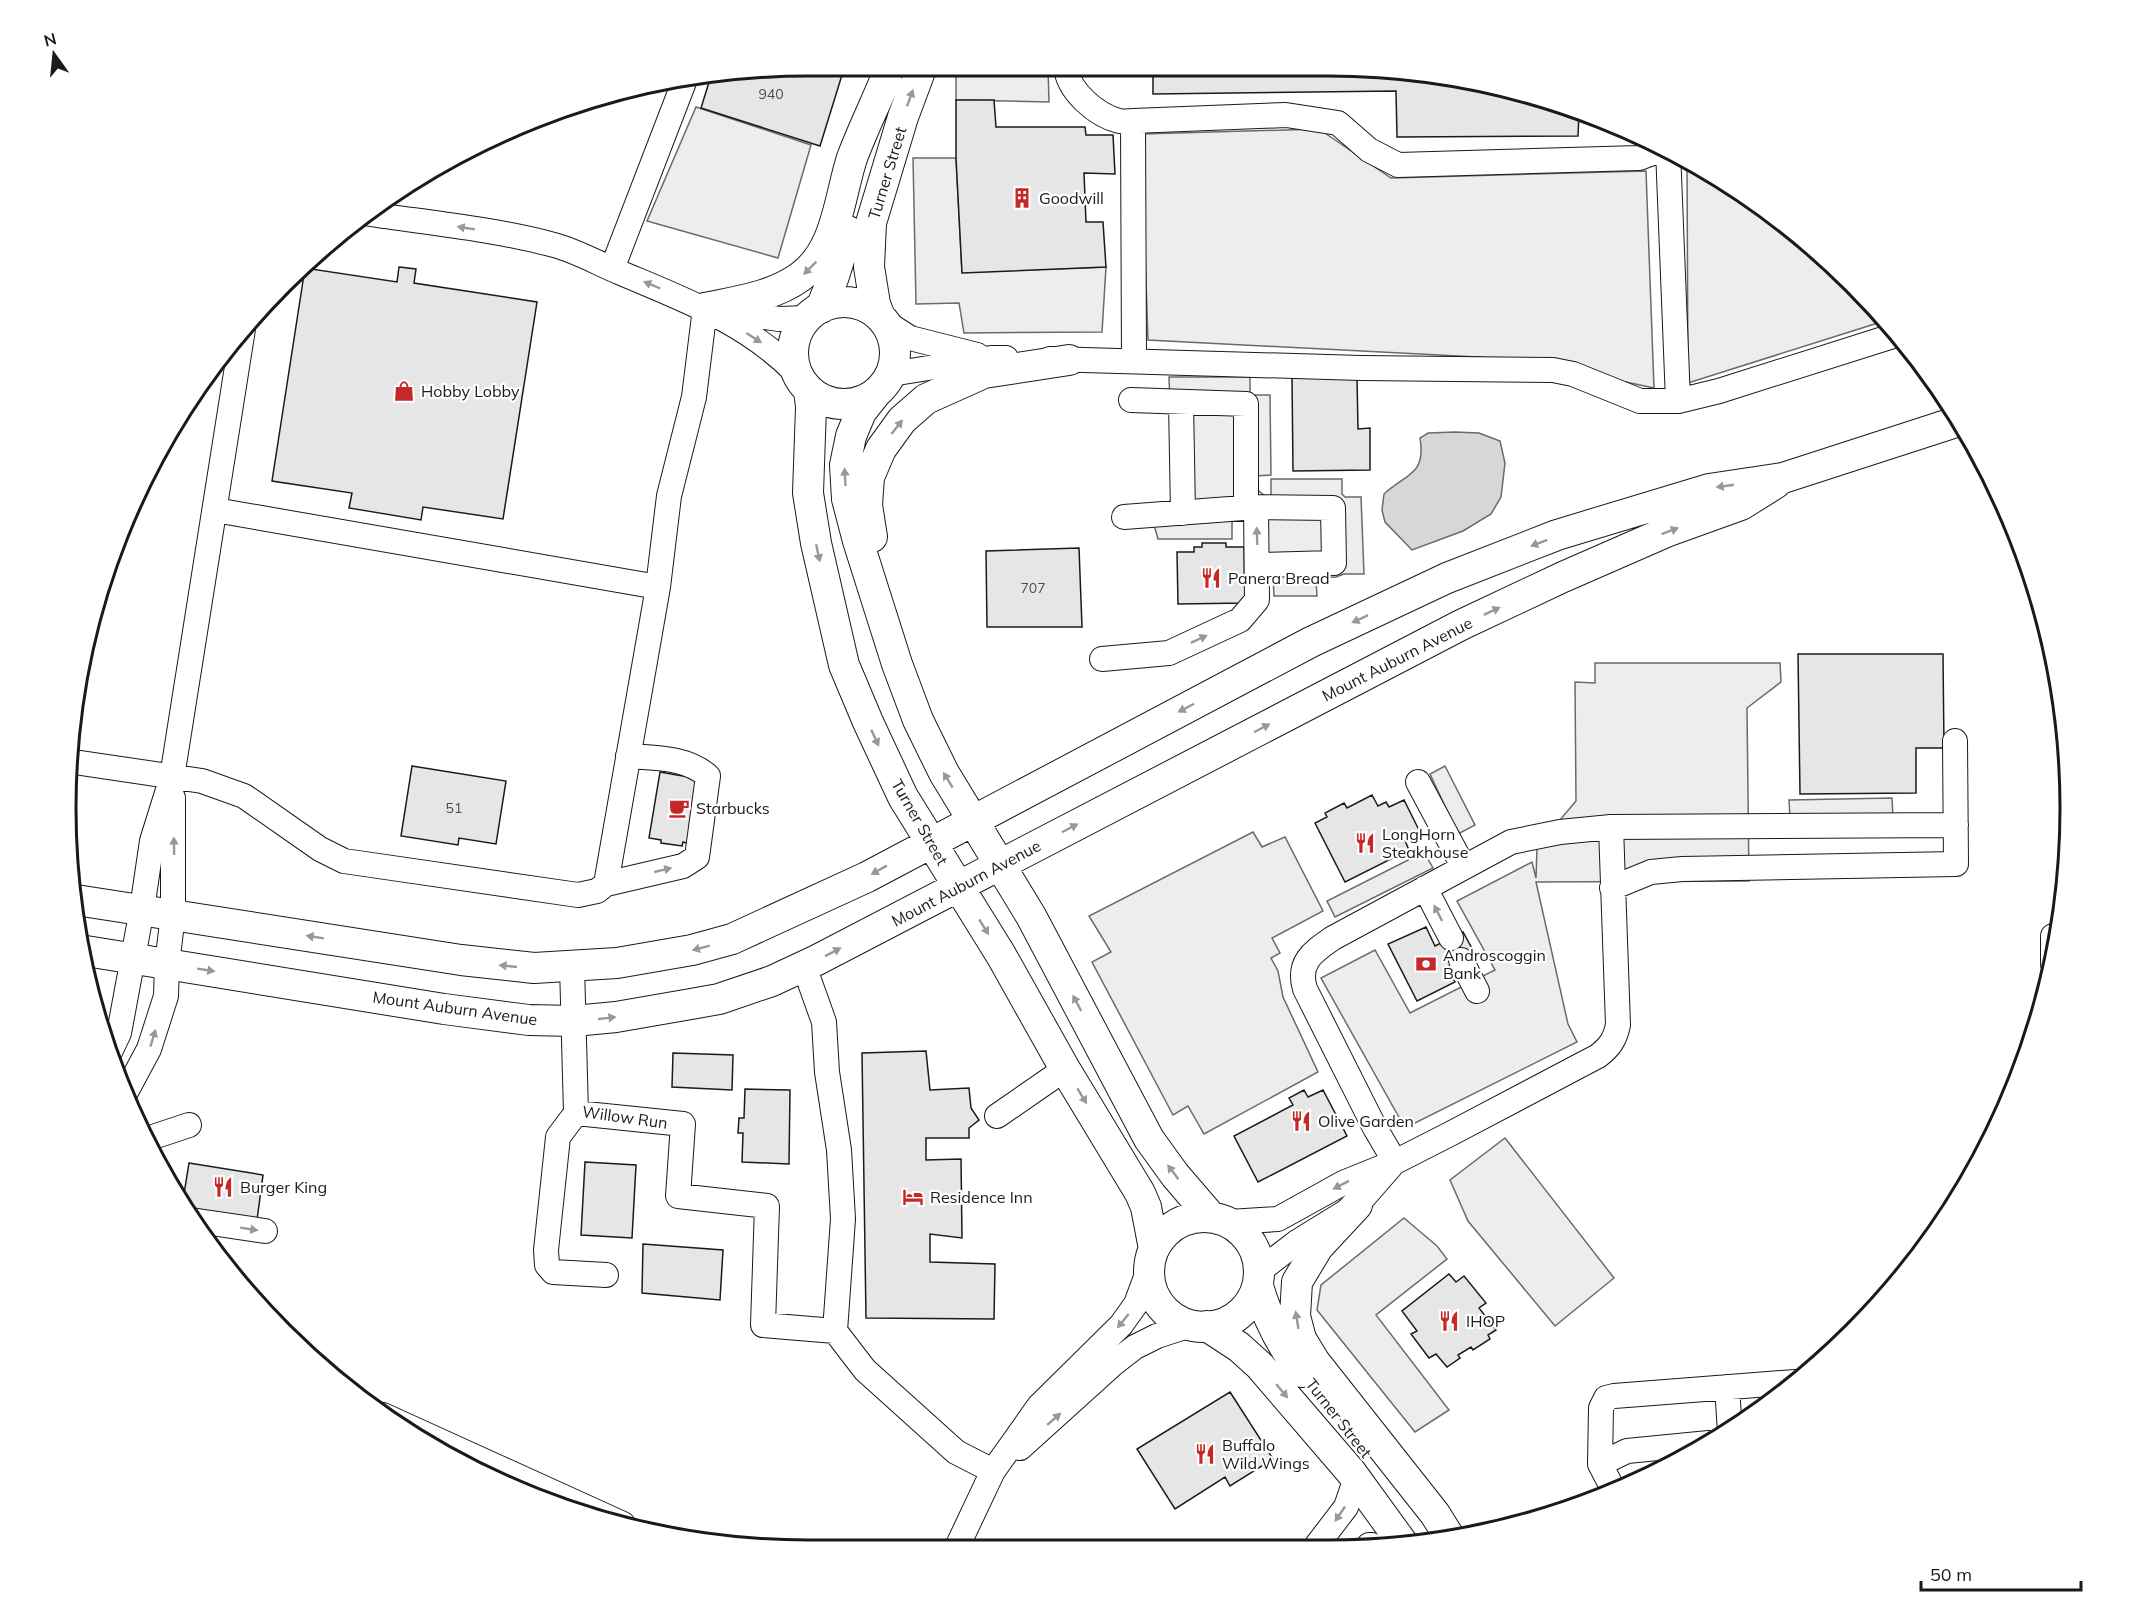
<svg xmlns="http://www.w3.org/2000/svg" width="2137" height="1617" viewBox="0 0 2137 1617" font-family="Mulish,sans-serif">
<rect width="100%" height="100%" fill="#fff"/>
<path fill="#ededed" stroke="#6a6a6a" stroke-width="1.5" d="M956 66 1048 67 1049 102 956 100Z
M696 107 811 145 778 258 647 221Z
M1319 129 1391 178 1646 171 1654 388 1612 379 1574 362 1148 340 1141 134Z
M913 158H956L962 272 1106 267 1102 332 964 333 959 303 916 304Z
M1687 161 1780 219 1854 284 1884 321 1688 383Z
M1169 377H1250V392L1253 395H1270L1271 475 1255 476 1254 480 1259 491 1265 496H1271V479H1342V494L1345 497H1361L1364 574H1344L1336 577 1317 578 1316 581 1317 596H1274L1273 576 1247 522 1239 518 1232 521V539H1158L1154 525 1173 497Z
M1595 663H1780L1781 682 1747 708 1749 881 1536 882 1568 1024 1577 1042 1405 1128 1321 978 1375 950 1410 1013 1495 970 1457 901 1532 862 1536 878 1537 847 1576 801 1575 682 1595 683Z
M1445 766 1475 825 1458 834 1430 774Z
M1892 798 1893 818H1790L1789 800Z
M1253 832 1262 847 1285 837 1323 911 1272 938 1280 953 1271 958 1278 971 1283 997 1318 1072 1204 1134 1188 1106 1173 1115 1092 962 1111 952 1089 916Z
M1424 852 1433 868 1335 917 1327 901Z
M1505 1138 1614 1278 1555 1326 1468 1221 1450 1180Z
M1404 1218 1437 1246 1447 1259 1376 1315 1449 1410 1415 1432 1317 1310 1321 1285Z"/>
<path fill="#d7d7d7" stroke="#6a6a6a" stroke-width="1.5" d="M1455 432 1479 433 1500 441 1505 463 1501 497 1491 514 1463 531 1412 550 1385 522 1382 510 1384 494C1407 473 1426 475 1420 438L1428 433Z"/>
<path fill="#e6e6e6" stroke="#1a1a1a" stroke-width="1.5" d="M808 66H815L842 75 820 146 701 108 710 79Z
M1153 67 1377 68 1521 91 1579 113 1578 136 1397 137 1396 91 1153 94Z
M956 100H994L996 127H1085L1086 135H1113L1115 174 1084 173 1086 222H1103L1106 267 962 273 956 158Z
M399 267 416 269 414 283 537 302 503 519 423 507 421 520 349 508 352 493 272 481 305 268 397 282Z
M1357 377 1358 429 1370 428V470L1293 471 1292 378Z
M1202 543H1226V547H1244L1245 603 1178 604 1177 552H1194V547H1202Z
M1079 548 1082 627H987L986 551Z
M1798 654H1943L1944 748H1916V793L1800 794Z
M412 766 506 781 496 844 459 838 458 845 401 836Z
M660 772 700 779 690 844 683 842 682 846 661 843V840L649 838Z
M1372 795 1378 806 1386 802 1389 807 1404 800 1419 830 1403 836 1409 850 1345 882 1315 823 1327 817 1325 813 1344 803 1347 808Z
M1426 927 1435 946 1463 932 1475 954 1447 967 1455 982 1417 1001 1388 944Z
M926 1051 930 1090 969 1088 971 1108 979 1120 969 1128V1138H926V1160L961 1159 962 1238 930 1234V1262L995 1264 994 1319 866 1318 862 1053Z
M673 1053 733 1055 732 1090 672 1087Z
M745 1089 790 1090 789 1164 742 1162 743 1133H738L739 1118H744Z
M1304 1090 1308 1097 1323 1090 1347 1136 1258 1182 1234 1136 1293 1105 1289 1098Z
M585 1162 636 1165 632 1238 581 1235Z
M189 1163 263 1175 257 1220 185 1209 180 1199 183 1200Z
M643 1244 723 1250 720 1300 642 1293Z
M1449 1274 1456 1282 1464 1276 1486 1303 1479 1308 1496 1330 1488 1335 1490 1339 1473 1350 1471 1347 1458 1355 1460 1358 1447 1367 1436 1354 1429 1358 1411 1334 1417 1331 1402 1311Z
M1230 1392 1273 1459 1230 1486 1225 1477 1175 1509 1137 1449Z"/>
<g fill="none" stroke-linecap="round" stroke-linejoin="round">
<g stroke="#1a1a1a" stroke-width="26">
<path id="minor" d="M1066 67C1068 91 1096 115 1119 121 1123 122 1129 121 1133 121L1134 361
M1133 121 1286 115 1338 123 1369 150 1398 165 1639 158 1666 148
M1668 150 1678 401
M370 214C431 223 494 229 554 245 577 251 599 264 621 273 685 300 748 323 797 374
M612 269 684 82
M717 310 779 319 807 318
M885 322 910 338 977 355
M1050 359 1361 368 1553 370 1573 374 1640 401H1678L1719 391 1896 335
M891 374 991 358H1006
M1131 400 1246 404V508
M1181 402 1183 513
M215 510 658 587
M1124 517 1256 507 1333 508 1334 563 1258 565
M1102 659 1169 653 1240 620 1257 600 1256 507
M74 762 202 781 244 796 320 849 344 861 578 895 597 891 606 884 658 587 669 496 694 397 705 308
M1418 782 1463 866
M606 884 683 866 697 857 708 776C686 757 656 758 628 756
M1425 888 1451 938
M1612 888 1651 872 1682 869 1956 864 1955 741
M1461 960 1477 991
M2053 964V936
M572 966 576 1113 683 1124 678 1196 767 1206 763 1325 835 1331 865 1370 956 1452 993 1471
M804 966 824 1022 827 1072 839 1150 843 1219 835 1331
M109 1054 119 1033 142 909 152 841 172 777 243 329
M127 1090 149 1049 166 996 167 964 173 915V798
M576 1113 558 1137 546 1250 547 1265 553 1272 606 1275
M997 1116 1065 1069
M150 1138 189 1125
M1395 1162 1375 1128 1305 989C1297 962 1313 952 1333 938L1511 842 1560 832 1611 827 1956 825
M191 1220 265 1231
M1229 1222 1278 1219 1343 1183 1395 1162 1450 1134 1598 1056C1610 1047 1615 1039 1618 1025L1611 827
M1258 1272 1297 1242 1357 1205 1391 1166
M1727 1387 1730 1432
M383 1415 623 1524
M1020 1448 1113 1364 1135 1347 1157 1336 1188 1326
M1600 1464 1627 1451 1709 1443
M1615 1493 1600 1464 1601 1408 1606 1398 1614 1396 1795 1382
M958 1545 993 1471 1039 1406 1121 1325 1136 1304 1149 1269
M1317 1545 1346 1507 1356 1478
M1369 1545H1372"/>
</g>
<g stroke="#1a1a1a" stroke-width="32">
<path id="major" d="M793 353a51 51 0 1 1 102 0a51 51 0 1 1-102 0Z
M705 308C738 301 772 297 800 277 837 251 839 198 852 158 862 131 875 105 886 78
M821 308 834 276 848 231
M880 317 875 304 869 267 871 223 903 117 922 66
M809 390 811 407 808 493 816 543 844 665 868 722 903 797 1001 955 1065 1069 1140 1193 1146 1207 1154 1249
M876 393 861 412 851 436 845 465 847 499 858 541 897 664 918 720 944 773 1031 916 1149 1139 1175 1175 1211 1217
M872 537 867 505 869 477 881 449 902 420 926 399 984 373 1069 360
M76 900 461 960 534 968 617 963 692 950 732 939 867 877 1311 642 1447 578 1557 535 1709 489 1783 478 1959 421
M86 951 444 1009 529 1020 574 1021 616 1017 691 1004 719 999 772 981 817 960 1461 625 1563 577 1666 532 1741 505 1776 483
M1357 1205 1318 1247 1297 1282 1295 1316 1301 1339 1315 1362 1435 1514 1450 1538
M1149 1272a55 55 0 1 1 110 0a55 55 0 1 1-110 0Z
M1258 1286C1267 1317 1282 1347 1302 1372
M1207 1326 1239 1347 1260 1366 1351 1472 1404 1545"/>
</g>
<use href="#minor" stroke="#fff" stroke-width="24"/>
<use href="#major" stroke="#fff" stroke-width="30"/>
</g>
<defs><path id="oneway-solid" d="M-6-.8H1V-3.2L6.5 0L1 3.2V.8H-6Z" transform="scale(1.5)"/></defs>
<g fill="#989898">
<use href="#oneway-solid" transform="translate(910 98) rotate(-70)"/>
<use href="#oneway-solid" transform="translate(466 228) rotate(-171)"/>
<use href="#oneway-solid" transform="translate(810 268) rotate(135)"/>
<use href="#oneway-solid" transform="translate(652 285) rotate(-157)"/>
<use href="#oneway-solid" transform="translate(754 338) rotate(33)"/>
<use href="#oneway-solid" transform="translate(897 427) rotate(-52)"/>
<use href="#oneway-solid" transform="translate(845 477) rotate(-93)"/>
<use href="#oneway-solid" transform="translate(1725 486) rotate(172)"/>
<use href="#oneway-solid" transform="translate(1670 531) rotate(-21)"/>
<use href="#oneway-solid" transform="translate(1257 536) rotate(-92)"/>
<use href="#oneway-solid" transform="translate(1539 543) rotate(159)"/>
<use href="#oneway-solid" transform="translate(818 553) rotate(78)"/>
<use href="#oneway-solid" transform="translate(1492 611) rotate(-25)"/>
<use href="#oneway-solid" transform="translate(1360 619) rotate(155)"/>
<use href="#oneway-solid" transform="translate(1199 639) rotate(-25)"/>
<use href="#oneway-solid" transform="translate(1186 708) rotate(152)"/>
<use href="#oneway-solid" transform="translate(1262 728) rotate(-28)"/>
<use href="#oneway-solid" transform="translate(875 738) rotate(65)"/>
<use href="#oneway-solid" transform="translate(948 780) rotate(-121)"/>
<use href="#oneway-solid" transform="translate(1070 828) rotate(-28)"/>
<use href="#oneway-solid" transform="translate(174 846) rotate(-91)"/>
<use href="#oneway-solid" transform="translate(663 870) rotate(-13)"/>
<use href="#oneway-solid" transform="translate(879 870) rotate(151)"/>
<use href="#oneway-solid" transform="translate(1438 913) rotate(-117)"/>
<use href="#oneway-solid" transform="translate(984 927) rotate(58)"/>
<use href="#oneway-solid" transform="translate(315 937) rotate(-171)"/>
<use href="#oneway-solid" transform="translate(701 948) rotate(165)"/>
<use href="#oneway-solid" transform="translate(833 952) rotate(-27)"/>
<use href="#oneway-solid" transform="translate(508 966) rotate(-174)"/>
<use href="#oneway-solid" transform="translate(206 970) rotate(9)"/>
<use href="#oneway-solid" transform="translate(1077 1003) rotate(-118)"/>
<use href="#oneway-solid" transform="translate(607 1018) rotate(-6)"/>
<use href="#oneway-solid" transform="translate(153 1038) rotate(-73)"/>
<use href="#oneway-solid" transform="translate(1082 1096) rotate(59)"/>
<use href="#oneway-solid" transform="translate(1173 1172) rotate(-127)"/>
<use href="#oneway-solid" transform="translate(1341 1185) rotate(153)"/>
<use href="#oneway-solid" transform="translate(249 1229) rotate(9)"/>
<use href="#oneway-solid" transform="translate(1297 1320) rotate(-99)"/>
<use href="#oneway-solid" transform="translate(1123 1321) rotate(129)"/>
<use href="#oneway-solid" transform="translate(1282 1391) rotate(50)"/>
<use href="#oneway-solid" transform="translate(1054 1419) rotate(-41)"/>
<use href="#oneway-solid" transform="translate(1340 1514) rotate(124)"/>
</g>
<defs>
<g id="building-bare" transform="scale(1.62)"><path d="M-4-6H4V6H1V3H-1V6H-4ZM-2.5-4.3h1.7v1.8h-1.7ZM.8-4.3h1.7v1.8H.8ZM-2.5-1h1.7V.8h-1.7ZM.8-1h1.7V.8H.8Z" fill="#c62828" stroke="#fff" stroke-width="2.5" paint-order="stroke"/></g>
<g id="shop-bare" transform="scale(1.62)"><path d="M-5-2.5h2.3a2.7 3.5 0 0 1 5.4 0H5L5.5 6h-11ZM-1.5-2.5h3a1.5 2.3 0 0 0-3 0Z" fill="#c62828" stroke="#fff" stroke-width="2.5" paint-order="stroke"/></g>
<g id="restaurant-bare" transform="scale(1.62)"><path d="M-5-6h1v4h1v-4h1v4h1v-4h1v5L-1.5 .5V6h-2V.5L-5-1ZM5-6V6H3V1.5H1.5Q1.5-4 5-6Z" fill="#c62828" stroke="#fff" stroke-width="2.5" paint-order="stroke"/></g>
<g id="cafe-bare" transform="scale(1.62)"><path d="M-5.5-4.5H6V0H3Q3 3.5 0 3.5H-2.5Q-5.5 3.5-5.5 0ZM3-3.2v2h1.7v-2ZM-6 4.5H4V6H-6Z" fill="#c62828" stroke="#fff" stroke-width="2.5" paint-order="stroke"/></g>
<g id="bank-bare" transform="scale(1.62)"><path d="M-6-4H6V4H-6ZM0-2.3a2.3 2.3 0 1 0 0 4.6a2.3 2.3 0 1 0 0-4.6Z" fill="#c62828" stroke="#fff" stroke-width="2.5" paint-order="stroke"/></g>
<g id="hotel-bare" transform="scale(1.62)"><path d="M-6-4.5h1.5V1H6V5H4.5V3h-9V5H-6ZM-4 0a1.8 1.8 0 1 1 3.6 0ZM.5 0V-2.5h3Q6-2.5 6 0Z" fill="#c62828" stroke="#fff" stroke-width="2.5" paint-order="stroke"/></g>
</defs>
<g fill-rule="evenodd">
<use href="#building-bare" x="1022" y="198"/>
<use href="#shop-bare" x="404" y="391"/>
<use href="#restaurant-bare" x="1211" y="578"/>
<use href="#cafe-bare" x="679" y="808"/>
<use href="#restaurant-bare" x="1365" y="843"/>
<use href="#bank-bare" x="1426" y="964"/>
<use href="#restaurant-bare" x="1301" y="1121"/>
<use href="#restaurant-bare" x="223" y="1187"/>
<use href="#hotel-bare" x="913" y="1197"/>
<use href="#restaurant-bare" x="1449" y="1321"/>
<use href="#restaurant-bare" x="1205" y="1454"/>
</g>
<g text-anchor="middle" stroke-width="4.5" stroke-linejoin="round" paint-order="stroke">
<g font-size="14" fill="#4d4d4d">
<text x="771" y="99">940</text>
<text x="1033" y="593">707</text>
<text x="454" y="813">51</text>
</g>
<g font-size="16" fill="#1a1a1a" stroke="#fff">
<text transform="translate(887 173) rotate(-73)" y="6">Turner Street</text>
<text transform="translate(1397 659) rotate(-27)" y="6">Mount Auburn Avenue</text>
<text transform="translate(920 822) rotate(60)" y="6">Turner Street</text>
<text transform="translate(966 883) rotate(-28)" y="6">Mount Auburn Avenue</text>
<text transform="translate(455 1008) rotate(8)" y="6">Mount Auburn Avenue</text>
<text transform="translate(625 1117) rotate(8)" y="6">Willow Run</text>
<text transform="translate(1339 1418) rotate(52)" y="6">Turner Street</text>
</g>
<g font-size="16" fill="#1a1a1a" stroke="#fff" text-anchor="start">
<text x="1039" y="204">Goodwill</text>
<text x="421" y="397">Hobby Lobby</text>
<text x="1228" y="584">Panera Bread</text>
<text x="696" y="814">Starbucks</text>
<text x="1382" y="840">LongHorn<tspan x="1382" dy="18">Steakhouse</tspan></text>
<text x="1443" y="961">Androscoggin<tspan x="1443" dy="18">Bank</tspan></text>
<text x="1318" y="1127">Olive Garden</text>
<text x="240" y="1193">Burger King</text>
<text x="930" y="1203">Residence Inn</text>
<text x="1466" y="1327">IHOP</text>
<text x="1222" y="1451">Buffalo<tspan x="1222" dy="18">Wild Wings</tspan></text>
</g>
</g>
<path d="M0 0H2137V1617H0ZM808 76H1328A732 732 0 0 1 2060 808V808A732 732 0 0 1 1328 1540H808A732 732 0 0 1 76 808V808A732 732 0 0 1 808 76Z" fill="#fff" fill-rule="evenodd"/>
<path fill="none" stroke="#1a1a1a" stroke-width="3" d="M808 76H1328A732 732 0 0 1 2060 808V808A732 732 0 0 1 1328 1540H808A732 732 0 0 1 76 808V808A732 732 0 0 1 808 76Z"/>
<g transform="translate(54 54) rotate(345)" stroke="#ffffff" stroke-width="4.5" paint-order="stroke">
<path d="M0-4.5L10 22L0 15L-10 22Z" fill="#1a1a1a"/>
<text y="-9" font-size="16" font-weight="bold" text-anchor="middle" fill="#1a1a1a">N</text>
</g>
<path d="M1921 1581v9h160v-9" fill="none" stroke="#1a1a1a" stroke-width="3"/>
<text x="1930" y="1581" font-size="18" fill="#1a1a1a" stroke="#ffffff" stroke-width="4.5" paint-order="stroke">50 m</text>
</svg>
